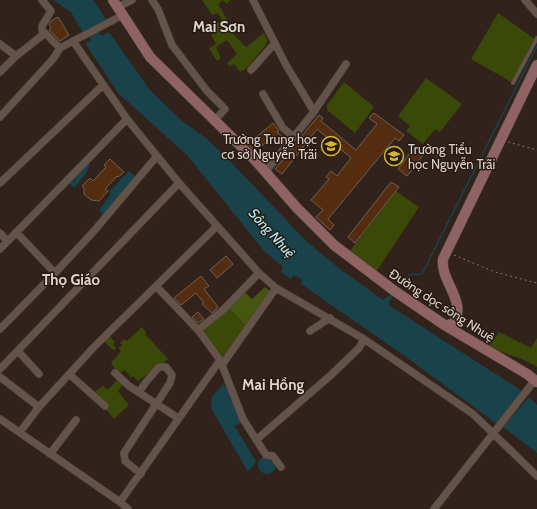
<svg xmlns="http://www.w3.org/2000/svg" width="537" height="509" viewBox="0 0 537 509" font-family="Cabin,sans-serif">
<rect width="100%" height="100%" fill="#31231b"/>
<path fill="#3a4808" d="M202 0H231L226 4 223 0 218 4 234 31 232 33 246 47 264 33 268 41 265 44 266 45 247 68 240 72 234 64 230 67 227 63 237 54 227 40 216 47 221 58 217 61 209 48 216 44 211 35 217 31 213 26 222 20 218 13 212 15Z
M498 13 536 40 513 83 471 59Z
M426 78 462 104 440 132 435 129 423 144 406 131 410 126 398 116Z
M344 82 374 107 355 133 327 110V105Z
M396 191 419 207 376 272 350 251Z
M229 308 246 326 221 359 200 331Z
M142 327 146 332 145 334 168 359 138 381 133 376 131 378 125 370 118 374 111 363 121 351 118 348 122 345 120 343 124 339 127 341Z
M499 332 531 348 537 338V367C522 357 505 355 489 346Z
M108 335 115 342 113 345 116 348 114 351 103 340Z
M118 379 124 383 118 391 129 405 114 419 93 393 103 386 108 390Z"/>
<path fill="#465610" d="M265 287 271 292 246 326 229 308 245 292 252 299Z"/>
<path fill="#1a424b" d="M53 0H93L108 22 83 33 71 12Z
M109 32 149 89 181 120 208 140 228 159 306 241 340 269 383 300 391 294 393 296 389 302 390 306 522 391 497 424 402 354 301 284 302 279 294 275 291 279 281 272 283 267 264 251 187 155 118 93 85 43Z
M86 161 90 164 85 175 74 188 67 181Z
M129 171 136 177 104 215 99 210 111 194 109 192Z
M223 384 230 391 241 423 235 426 256 462 248 472 211 408 212 397Z
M529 397 537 405V453L503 427Z
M258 465a9 9 0 1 1 18 0a9 9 0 1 1-18 0Z"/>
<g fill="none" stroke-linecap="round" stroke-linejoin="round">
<path stroke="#1a424b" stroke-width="1.5" d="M399 283 412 274H422L537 46"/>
<path stroke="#1a424b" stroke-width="10" d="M71 0 103 48"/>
</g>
<path fill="#542d10" stroke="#6f5f55" d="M58 17 69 35 60 41 49 30 51 28 49 24 51 21Z
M374 113 404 135 399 141 395 138 328 219 334 225 330 230 316 217 323 210 311 200 329 179 326 177 331 171 337 176 351 158 338 147 337 149 328 141 329 139 317 129 282 174 275 169 319 115 323 118 321 121 356 150 377 124 369 118Z
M273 123 279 131 277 132 285 139 282 143 274 135 262 146 260 142 253 149 248 144Z
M415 146 424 154 407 176 398 169Z
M110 159 124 172 118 177 117 176 105 189 108 191 99 201 91 200 84 194V188L82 186 90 178 93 181 106 167 104 165Z
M391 182 399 187 355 243 348 237Z
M226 256 233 264 217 278 210 270Z
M201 276 209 286 204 289 218 307 212 313 202 304 204 303 196 293 181 305 174 298Z
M198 312 204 319 198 323 192 317Z"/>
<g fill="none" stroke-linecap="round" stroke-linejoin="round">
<g stroke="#4c4139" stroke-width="4.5">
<path id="lane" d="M513 83 537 38"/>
</g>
<g stroke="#4c4139" stroke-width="8">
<path id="street" d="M42 0 51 11 42 26V30L60 48
M152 0 158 9 172 45 207 91 225 109 215 120
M253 0 286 65 313 110V113L266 171
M525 0 537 14
M118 7 132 0
M73 41 127 119 179 183 259 273 276 288 364 339 473 414 537 476
M0 44 16 56
M251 70 275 43
M0 72 16 56 44 34
M263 94 283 128 294 137
M313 113 346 64
M0 117 53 59 60 48 123 15
M0 183 103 85
M16 232 55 273 94 231 157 156
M0 233 7 241
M0 249 127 119
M156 286 198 330 220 360
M0 329 55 273
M198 330 224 309 259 273
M310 331 330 318
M18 351 39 374
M222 365 243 419 266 455 273 456 281 467
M0 369 179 183
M115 373 129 386 178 418
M69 374 105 406
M0 377 39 407 94 347 217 226
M139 392 146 382 159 367H166L172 375 170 383 124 453 125 461 141 474
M0 419 120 502 220 360 222 365 276 288
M20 432 39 407
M256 440 331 375 359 348 364 339
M50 454 76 420
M120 502 128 509
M434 509 535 380"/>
</g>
<g stroke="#4c4139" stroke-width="11">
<path id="secondary" d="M113 0 150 57 254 159 297 208 334 245 396 292 446 326 527 374 537 382
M446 326 454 323C467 301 440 281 443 259L537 65"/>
</g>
<path stroke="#82766f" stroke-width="1" stroke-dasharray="2 3" stroke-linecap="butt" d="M508 142 537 150
M454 255 495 272 537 283"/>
<use href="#lane" stroke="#635349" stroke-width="3.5"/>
<use href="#street" stroke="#635349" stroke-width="7"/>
<use href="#secondary" stroke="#8e6362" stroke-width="10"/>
</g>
<defs>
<g id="school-ring" transform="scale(1)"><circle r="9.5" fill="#271a11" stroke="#d5b535" stroke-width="1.5"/><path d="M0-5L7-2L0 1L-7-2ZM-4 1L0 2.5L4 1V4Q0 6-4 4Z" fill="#d5b535"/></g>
</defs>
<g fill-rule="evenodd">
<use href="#school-ring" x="331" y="146"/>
<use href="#school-ring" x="394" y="156"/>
</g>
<g text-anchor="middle" stroke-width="3" stroke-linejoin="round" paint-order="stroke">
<g font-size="13" fill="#ded4ce" stroke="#271a11" text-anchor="end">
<text x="317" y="144">Trường Trung học<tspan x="317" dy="15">cơ sở Nguyễn Trãi</tspan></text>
<text x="408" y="154" text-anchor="start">Trường Tiểu<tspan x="408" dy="15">học Nguyễn Trãi</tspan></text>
</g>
<g font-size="13" fill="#ded4ce" stroke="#271a11">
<text transform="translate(442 305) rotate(33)" y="5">Đường dọc sông Nhuệ</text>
</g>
<g font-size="14" font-style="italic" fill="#b6eefb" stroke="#271a11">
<text transform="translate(272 233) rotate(48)" y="5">Sông Nhuệ</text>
</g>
<g font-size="15" font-weight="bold" fill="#ded4ce" stroke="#271a11">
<text x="219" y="32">Mai Sơn</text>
<text x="71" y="285">Thọ Giáo</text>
<text x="273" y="390">Mai Hồng</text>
</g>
</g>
</svg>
